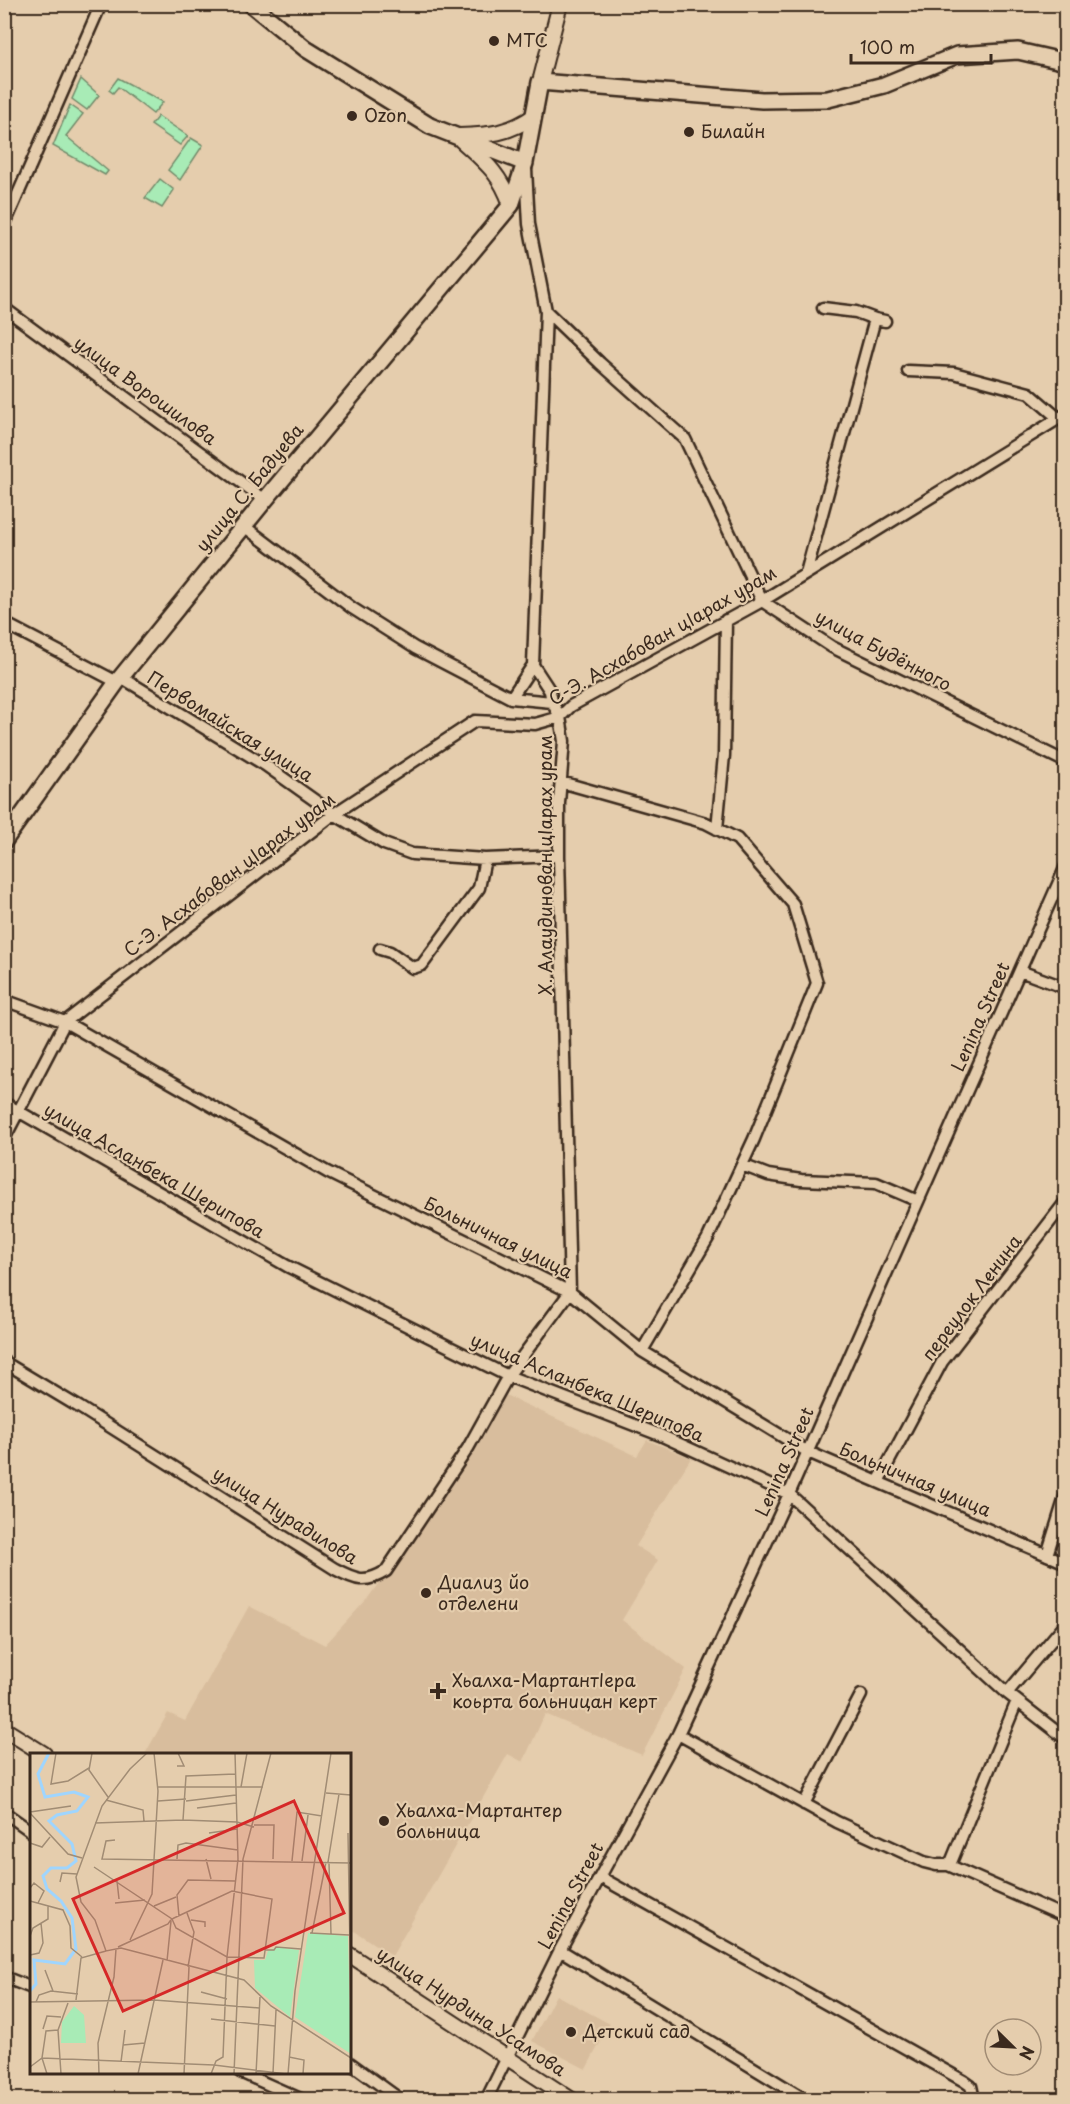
<svg xmlns="http://www.w3.org/2000/svg" width="1070" height="2104" viewBox="0 0 1070 2104" font-family="'Playpen Sans',sans-serif">
<rect width="100%" height="100%" fill="#e5cdad"/>
<filter id="ink" filterUnits="userSpaceOnUse"><feTurbulence type="fractalNoise" baseFrequency=".0167" numOctaves="2"/><feDisplacementMap in="SourceGraphic" scale="12" xChannelSelector="R" yChannelSelector="G"/><feConvolveMatrix kernelMatrix="1 2 1 2 8 2 1 2 1" color-interpolation-filters="sRGB"/></filter>
<g filter="url(#ink)">
<path fill="#d8bd9d" d="M501 1393 637 1456 647 1440 691 1458 636 1546 658 1560 622 1620 686 1669 642 1755 545 1714 523 1762 508 1754 392 1956 350 1928V1754H145L168 1713 185 1721 249 1606 325 1645 368 1598 408 1542Z
M556 1995 610 2024 586 2069 532 2041Z"/>
<path fill="#a8ebb6" stroke="#728a6a" stroke-width="1.5" d="M118 78 163 102 153 114 118 87 113 93 109 90Z
M81 79 99 95 87 110 72 99Z
M70 105 83 114 66 136 108 171 105 175 53 146Z
M158 116 188 136 180 145 151 125Z
M191 138 203 145 180 180 168 170Z
M160 179 174 190 162 208 145 198Z"/>
<g fill="none" stroke-linecap="round" stroke-linejoin="round">
<g stroke="#3b2a1e" stroke-width="15">
<path id="minor" d="M4 226 101 4
M4 308 265 500
M823 308 856 312 875 319
M546 311 600 363 685 439 762 601 832 647 1066 762
M908 371 954 373 1029 393 1058 418
M244 526 352 608 415 648 511 698 552 702
M806 573 875 319 885 321
M4 623 117 682
M121 677 265 765 334 814 384 844 412 854 485 859 559 856
M511 698 533 665
M561 782 706 823 737 839 793 904 817 983 754 1139 708 1238 642 1351
M717 829 724 755 726 620
M380 949 390 952 413 968 422 965 479 888 485 859
M1020 971 1066 988
M4 1000 65 1022 327 1172 570 1292 642 1351 808 1452 1066 1563
M4 1103 287 1266 508 1376 660 1435 789 1494 1007 1693 1066 1739
M4 1139 65 1022 334 814 475 721 535 724 560 717 571 706 762 601 1066 414
M742 1165 768 1175 801 1180 876 1183 918 1201
M4 1362 79 1407 335 1569C356 1580 365 1584 386 1571L468 1448 508 1376 570 1292 559 856V803L564 741 560 717 552 702 550 691 533 665 546 311 529 224 526 169
M878 1482 942 1362 1066 1201
M1047 1555 1066 1494
M1007 1693 1066 1623
M678 1734 837 1822 924 1862 936 1865H948L952 1860 1017 1701
M804 1804 861 1695
M4 1812 32 1832
M948 1865 1066 1917
M600 1877 964 2081 971 2086 973 2095 970 2100
M560 1950 806 2100
M4 1977 32 1988
M350 2063 401 2100
M240 2072 303 2100
M486 2100 560 1950 678 1734 789 1494 1066 866"/>
</g>
<g stroke="#3b2a1e" stroke-width="18">
<path id="tertiary" d="M540 82 560 4
M459 136C489 135 508 134 534 116
M461 140C485 162 500 173 511 205
M4 1729 44 1754
M350 1955 572 2100"/>
</g>
<g stroke="#3b2a1e" stroke-width="20">
<path id="secondary" d="M251 4 306 49 430 126 525 163
M4 841 117 682 265 500 511 205 525 163 540 82 762 100 828 99 884 85 957 55 1018 51 1066 62"/>
</g>
<use href="#minor" stroke="#e5cdad" stroke-width="10"/>
<use href="#tertiary" stroke="#e5cdad" stroke-width="14"/>
<use href="#secondary" stroke="#e5cdad" stroke-width="15"/>
</g>
</g>
<g fill="#3b2a1e" stroke="#e5cdad" stroke-width="2">
<circle cx="494" cy="41" r="6"/>
<circle cx="352" cy="116" r="6"/>
<circle cx="689" cy="132" r="6"/>
<circle cx="426" cy="1593" r="6"/>
<path d="M435 1682h6v6h6v6h-6v6h-6v-6h-6v-6h6z"/>
<circle cx="384" cy="1821" r="6"/>
<circle cx="571" cy="2032" r="6"/>
</g>
<g text-anchor="middle" stroke-width="4.5" stroke-linejoin="round" paint-order="stroke">
<g font-size="18" fill="#3b2a1e" stroke="#e5cdad" text-anchor="start">
<text x="506" y="47">МТС</text>
<text x="364" y="122">Ozon</text>
<text x="701" y="138">Билайн</text>
<text x="438" y="1589">Диализ йо<tspan x="438" dy="21">отделени</tspan></text>
<text x="452" y="1687">Хьалха-МартантIера<tspan x="452" dy="21">коьрта больницан керт</tspan></text>
<text x="396" y="1817">Хьалха-Мартантер<tspan x="396" dy="21">больница</tspan></text>
<text x="583" y="2038">Детский сад</text>
</g>
<g font-size="18" fill="#3b2a1e" stroke="#e5cdad">
<text transform="translate(145 391) rotate(36)" y="6">улица Ворошилова</text>
<text transform="translate(250 488) rotate(-51)" y="6">улица С. Бадуева</text>
<text transform="translate(663 636) rotate(-30)" y="6">С-Э. Асхабован цIарах урам</text>
<text transform="translate(883 651) rotate(28)" y="6">улица Будённого</text>
<text transform="translate(230 727) rotate(32)" y="6">Первомайская улица</text>
<text transform="translate(546 865) rotate(-90)" y="6">Х. Алаудинован цIарах урам</text>
<text transform="translate(230 875) rotate(-37)" y="6">С-Э. Асхабован цIарах урам</text>
<text transform="translate(981 1017) rotate(-66)" y="6">Lenina Street</text>
<text transform="translate(154 1171) rotate(30)" y="6">улица Асланбека Шерипова</text>
<text transform="translate(498 1238) rotate(26)" y="6">Больничная улица</text>
<text transform="translate(972 1298) rotate(-53)" y="6">переулок Ленина</text>
<text transform="translate(587 1388) rotate(23)" y="6">улица Асланбека Шерипова</text>
<text transform="translate(785 1462) rotate(-66)" y="6">Lenina Street</text>
<text transform="translate(915 1480) rotate(23)" y="6">Больничная улица</text>
<text transform="translate(285 1516) rotate(32)" y="6">улица Нурадилова</text>
<text transform="translate(571 1896) rotate(-62)" y="6">Lenina Street</text>
<text transform="translate(471 2012) rotate(33)" y="6">улица Нурдина Усамова</text>
</g>
</g>
<g transform="translate(30 1753)">
<rect width="321" height="321" fill="#e5cdad"/>
<path d="M278 180 318 183 321 301 265 264ZM246 194 269 197 260 264 225 235 224 207H235L238 198ZM44 253 54 262 56 290H31L32 269Z" fill="#a8ebb6"/>
<path fill="none" stroke="#9fd5fe" stroke-width="3" d="M0 238 6 231 4 207 35 211 46 196 42 165 31 148 17 136 13 123 21 115H37L46 108 42 91 19 68 27 62 47 58 58 44 44 39 15 44 8 21 19 0"/>
<path fill="none" stroke="#a18c74" stroke-width="1.5" d="M26 0 21 31 38 28 59 15M62 0 59 17 78 44M117 0 100 16 72 53 46 124 51 149 65 167 76 198 91 195 214 227 241 253 321 305M147 13H154L148 0M128 34H233M211 34 217 0M296 40 321 42M76 47 113 57 114 68M128 48 156 46M156 48 206 42M167 55 206 50M0 59 41 53M0 60 38 101 52 105M153 67 156 23 205 21M65 70 153 67 207 69 224 74M224 72H244L243 106M179 80 207 76M318 80 321 261M85 87 76 88 72 106 321 110M0 90 12 94 20 84M147 106 148 92 156 90 208 97M176 106 181 126M262 108 267 59 292 63M272 108 278 62M298 109 309 41M299 110 301 181M64 114 142 166 146 175 197 204 234 205 242 146 202 138 144 165 142 166 140 168 138 171 88 194M87 128 89 146M30 129 32 120 47 121M0 135 4 130 14 138 8 150M0 148 33 157 40 173 41 195 52 204M85 150 115 147M124 153 146 144M157 160 164 179 158 214M149 163 147 142 158 127 205 128M161 167 175 169V174M280 180 319 182M282 180 296 109M0 183 3 175 18 166V153M100 187 122 141 128 38 124 0M235 197H244L246 194 271 196M0 202 9 200 13 190 11 170M137 208 141 168M15 217 23 238M171 239 197 246M46 247 51 205 76 198M0 249 124 247 229 255M6 249 9 242 21 238 48 241M181 266 245 273M13 276 17 263 31 264M93 292 115 290M259 304 274 307 273 321M91 309 95 277M0 314 12 305 184 312 256 321M243 320 246 257M17 321 12 305 16 278 28 277M31 321 28 277 38 250M69 321 68 290 84 224 86 196M108 321 133 207M154 321 159 214M181 321 186 308 193 304 197 204 208 106 205 0M204 321 213 106 241 0M226 321 230 244M258 321 265 238 301 0"/>
<path fill="#d62828" fill-opacity="0.15" stroke="#d62828" stroke-width="3" d="M264 48 314 160 93 258 43 146Z"/>
<rect width="321" height="321" fill="none" stroke="#3b2a1e" stroke-width="3"/>
</g>
<rect width="1070" height="2104" fill="none" stroke="#e5cdad" stroke-width="24"/>
<rect x="12" y="12" width="1046" height="2080" fill="none" stroke="#3b2a1e" stroke-width="2" filter="url(#ink)"/>
<g transform="translate(1013 2047) rotate(114)"><circle r="28" fill="#e5cdad" stroke="#a18c74" stroke-width="1.5"/>
<path d="M0-4.5L10 22L0 15L-10 22Z" fill="#3b2a1e"/>
<text y="-9" font-size="16" font-weight="bold" text-anchor="middle" fill="#3b2a1e">N</text>
</g>
<path d="M851 54v9h140v-9" fill="none" stroke="#3b2a1e" stroke-width="3"/>
<text x="860" y="54" font-size="18" fill="#3b2a1e" stroke="#e5cdad" stroke-width="4.5" paint-order="stroke">100 m</text>
</svg>
